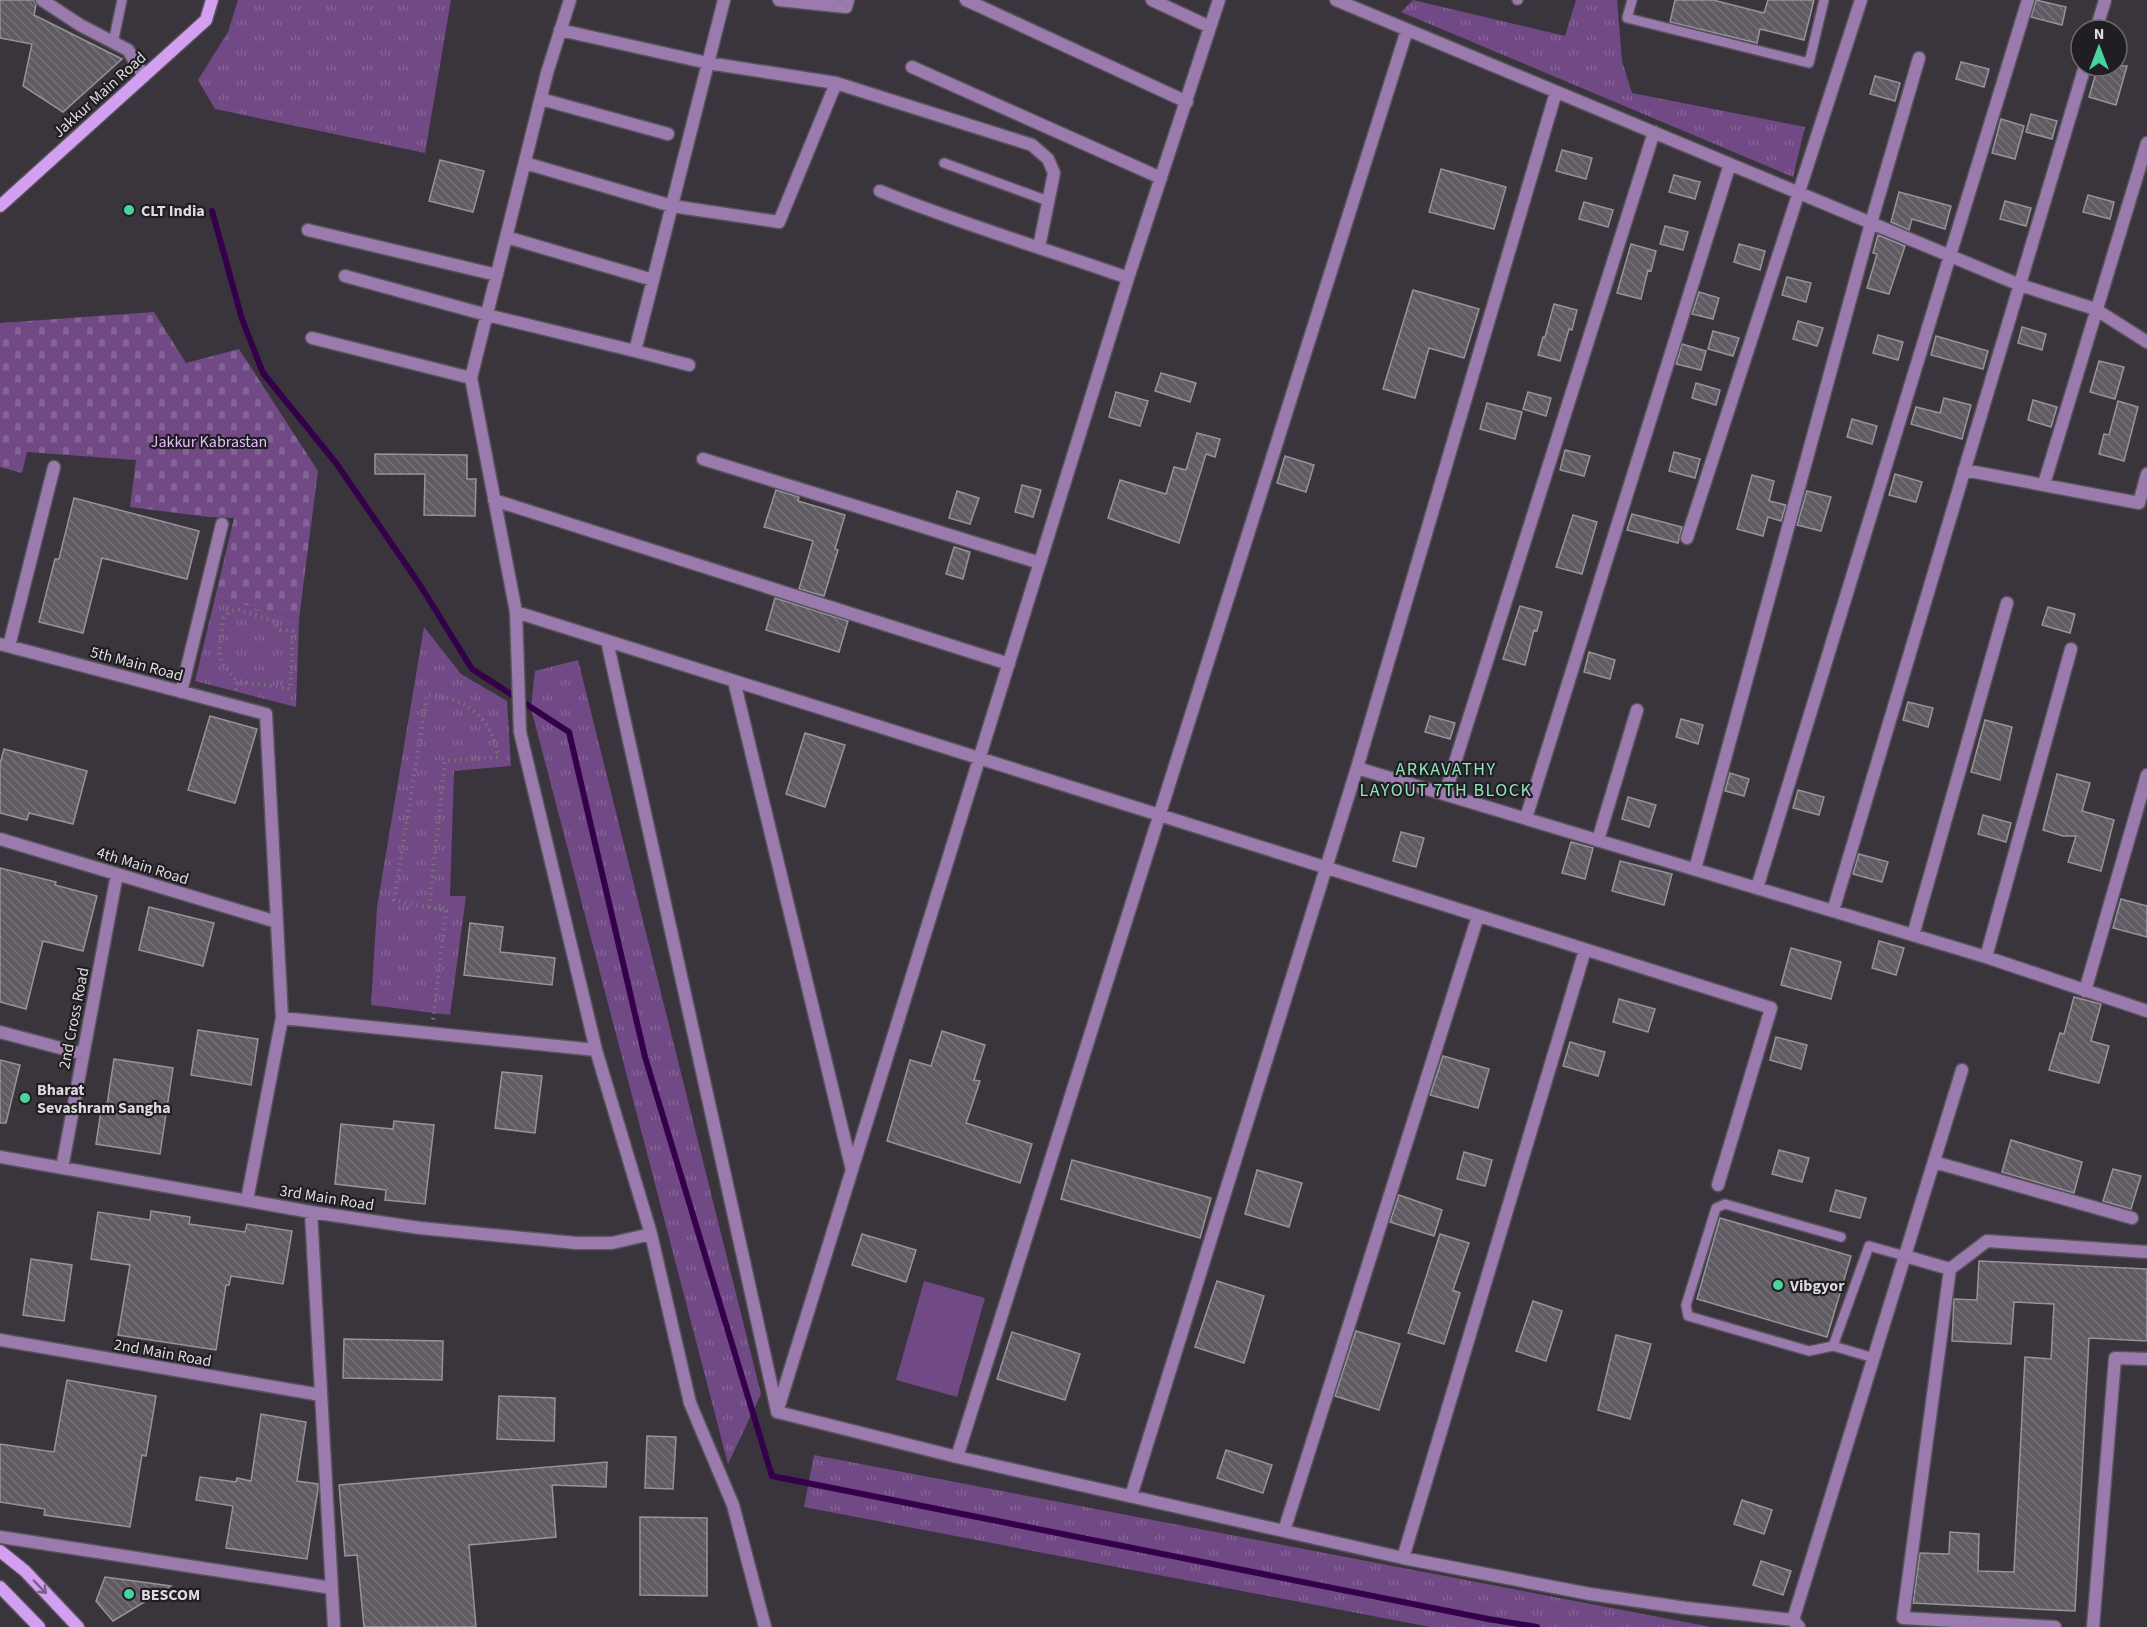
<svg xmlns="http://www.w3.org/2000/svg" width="2147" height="1627" viewBox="0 0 2147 1627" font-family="'Source Sans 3',sans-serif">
<defs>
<pattern id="cemetery-stones" width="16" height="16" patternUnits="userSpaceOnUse" patternTransform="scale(1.5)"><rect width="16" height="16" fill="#704985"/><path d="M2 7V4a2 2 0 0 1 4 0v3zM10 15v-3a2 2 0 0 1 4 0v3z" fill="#846396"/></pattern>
<pattern id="park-tufts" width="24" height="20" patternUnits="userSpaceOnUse" patternTransform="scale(1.5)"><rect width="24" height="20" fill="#704985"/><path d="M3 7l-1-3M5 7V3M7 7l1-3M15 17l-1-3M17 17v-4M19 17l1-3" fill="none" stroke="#846396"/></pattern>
<pattern id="building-back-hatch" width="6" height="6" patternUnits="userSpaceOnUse" patternTransform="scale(1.5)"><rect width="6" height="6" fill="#605a63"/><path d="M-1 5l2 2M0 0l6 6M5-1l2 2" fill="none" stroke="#767179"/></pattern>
</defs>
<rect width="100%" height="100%" fill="#3a353d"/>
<path fill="#704985" d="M924 1281 985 1298 957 1397 896 1380Z"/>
<path fill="url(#cemetery-stones)" d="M154 312 186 363 239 349 318 471 299 619 215 598 234 518 209 517 130 507 136 460 27 452 22 473 0 467V323Z"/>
<path fill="url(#park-tufts)" d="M238 0H451L425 153 215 109 198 80 228 32Z
M1413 0 1565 36 1576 0H1617L1622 61 1632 93 1805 127 1793 177 1401 12Z
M215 598 299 619 296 707 195 681Z
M424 627 461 674 507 701 511 766 454 771 450 896H466L450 1015 371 1005 377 907Z
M578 660 761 1394 728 1464 531 708 535 671Z
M814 1455 1711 1627H1430L804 1507Z"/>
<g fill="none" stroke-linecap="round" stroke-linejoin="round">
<path stroke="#340049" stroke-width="6" d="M212 211 242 319 263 373 336 463 420 585 472 669 569 732 645 1057 772 1476 1488 1619 1537 1627"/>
</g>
<path fill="url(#building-back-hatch)" stroke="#97929b" stroke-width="1.5" d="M0 0H34L36 5 34 15 122 59 63 112 23 86 32 44 0 38Z
M1675 0H1713L1764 13 1768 0H1814L1804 40 1760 29 1757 43 1670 22Z
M2036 0 2066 7 2062 25 2031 17Z
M1961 62 1989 69 1984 87 1956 79Z
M2098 66H2127L2116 105 2089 97Z
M1875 76 1900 83 1895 101 1870 94Z
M2031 114 2057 121 2052 139 2026 132Z
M2001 119 2024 126 2015 159 1992 153Z
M1562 150 1592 158 1586 179 1556 171Z
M440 160 484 171 473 212 429 201Z
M1441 169 1506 187 1494 229 1429 212Z
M1674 175 1700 182 1695 199 1669 192Z
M1899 192 1951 206 1945 229 1912 219 1909 230 1891 222Z
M2088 195 2114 202 2110 219 2083 212Z
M2005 201 2031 208 2026 226 2000 219Z
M1584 202 1613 210 1608 227 1579 219Z
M1665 226 1688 232 1683 250 1660 244Z
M1878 235 1905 246 1889 294 1867 288 1877 254 1873 253Z
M1631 244 1656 251 1651 271 1648 270 1641 299 1617 293Z
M1739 244 1765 251 1760 270 1734 262Z
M1787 277 1811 283 1806 302 1782 295Z
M1413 290 1479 309 1464 358 1429 348 1415 398 1383 389Z
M1699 292 1719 298 1713 319 1692 314Z
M1554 304 1577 310 1572 330 1569 329 1560 361 1538 355 1543 337H1545Z
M1798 321 1823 328 1817 346 1793 339Z
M2022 327 2046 334 2042 350 2018 343Z
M1713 331 1739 338 1733 356 1708 349Z
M1878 335 1903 342 1898 360 1873 353Z
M1936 336 1988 351 1983 369 1931 355Z
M1682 344 1706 351 1701 370 1676 364Z
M2099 361 2124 367 2115 399 2090 392Z
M1161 373 1196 383 1190 402 1155 391Z
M1696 383 1720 390 1716 405 1692 398Z
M1116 392 1148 401 1140 426 1109 417Z
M1528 392 1551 398 1546 416 1523 409Z
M1944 398 1971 405 1962 439 1911 424 1916 407 1940 413Z
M2033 400 2057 407 2051 427 2028 420Z
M2118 401 2138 407 2124 461 2099 454 2104 434 2109 435Z
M1487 403 1522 412 1515 439 1480 429Z
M1852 419 1877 426 1872 444 1847 437Z
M1197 433 1220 439 1215 457 1206 454 1179 543 1108 518 1120 480 1166 494 1174 467 1186 470Z
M1565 450 1590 456 1584 476 1560 470Z
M1674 452 1700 459 1695 478 1669 471Z
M375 454 467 455V479H476L475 516 424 515 425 474H375Z
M1285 456 1314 465 1306 492 1277 483Z
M1895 474 1922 482 1916 502 1889 495Z
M1752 475 1774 481 1769 501 1786 505 1781 521 1768 517 1763 536 1737 529Z
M1022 485 1041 490 1033 517 1015 512Z
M776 490 799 497 798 501 845 515 835 549 838 550 824 596 799 589 813 541 764 527Z
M957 491 979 498 970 524 949 518Z
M1807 491 1831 497 1821 531 1797 525Z
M74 498 199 531 187 579 102 558 83 633 39 622 55 559H59Z
M1632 514 1682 527 1678 543 1627 530Z
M1573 515 1597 522 1582 574 1556 567Z
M954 547 970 552 963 579 946 574Z
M775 598 848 621 839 652 766 630Z
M1520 606 1542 612 1537 631 1534 630 1525 665 1503 659Z
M2048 607 2075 614 2070 633 2042 625Z
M1589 652 1615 660 1610 679 1584 672Z
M1908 702 1933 708 1928 727 1903 720Z
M210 716 257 729 235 803 188 790Z
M1430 716 1455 723 1450 739 1425 732Z
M1681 719 1703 725 1698 744 1676 737Z
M1985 720 2012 727 2000 780 1971 772Z
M805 733 845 745 825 807 786 794Z
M4 749 87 771 73 824 29 813 27 820 0 813V764Z
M1730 773 1749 779 1744 796 1725 791Z
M2057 774 2090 783 2082 811 2114 820 2101 871 2068 862 2076 836H2063L2043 830Z
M1798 790 1824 797 1819 815 1793 808Z
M1628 797 1656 805 1649 827 1622 819Z
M1983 815 2011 823 2006 842 1978 834Z
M1401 832 1424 838 1416 867 1393 861Z
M1571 842 1593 848 1585 879 1562 873Z
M1859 854 1888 862 1882 882 1853 874Z
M1620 861 1672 874 1664 905 1612 891Z
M0 868 56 882 55 885 97 896 83 951 43 941 26 1009 0 1002Z
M2121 899 2147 906V937L2113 928Z
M149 907 214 923 203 966 139 950Z
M470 923 503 927 500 952 555 958 552 985 464 975Z
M1879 941 1904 948 1896 975 1872 968Z
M1791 948 1841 962 1831 999 1781 985Z
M2074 997 2101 1004 2091 1041 2109 1046 2099 1083 2049 1070 2060 1033 2064 1034Z
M1619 999 1655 1009 1648 1032 1613 1022Z
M198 1030 258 1039 251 1085 191 1075Z
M942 1031 985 1045 974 1080 980 1081 966 1123 1032 1144 1020 1183 887 1141 910 1060 931 1066Z
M1776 1037 1807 1045 1801 1069 1770 1060Z
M1570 1042 1605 1052 1598 1076 1563 1066Z
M1443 1056 1489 1069 1478 1108 1430 1095Z
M114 1059 173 1068 160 1154 96 1144 102 1104 107 1105Z
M0 1060 20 1065 6 1123H0Z
M502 1072 542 1076 535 1133 495 1128Z
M394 1121 434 1125 425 1204 385 1200 386 1190 335 1184 341 1124 393 1129Z
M2011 1140 2082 1162 2074 1193 2002 1172Z
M1779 1150 1809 1158 1802 1182 1772 1174Z
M1464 1152 1492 1160 1485 1186 1457 1179Z
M1072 1160 1211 1198 1200 1238 1061 1199Z
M2113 1169 2141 1176 2131 1209 2103 1201Z
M1257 1170 1302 1183 1289 1227 1245 1214Z
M1836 1190 1866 1198 1860 1218 1830 1211Z
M1399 1195 1442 1210 1434 1236 1390 1222Z
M151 1211 190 1217 189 1224 245 1232 247 1224 292 1231 283 1284 231 1276 229 1285H226L216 1350 118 1335 130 1265 91 1259 98 1212 150 1220Z
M1720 1218 1851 1256 1827 1337 1697 1299Z
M862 1234 916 1250 906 1282 852 1265Z
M1440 1234 1469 1243 1453 1290 1460 1293 1444 1344 1408 1333Z
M31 1259 72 1265 64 1321 23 1315Z
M1979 1261 2147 1269V1341L2089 1338 2075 1611 1913 1603 1920 1553 1949 1554 1950 1532 1979 1534 1978 1571 2014 1572 2025 1357 2051 1359 2054 1304 2014 1302 2011 1344 1952 1341 1954 1299 1977 1300Z
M1217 1281 1264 1296 1244 1363 1195 1347Z
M1533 1301 1562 1311 1546 1361 1516 1351Z
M1356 1331 1400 1344 1379 1410 1335 1396Z
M1012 1332 1080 1354 1065 1400 997 1379Z
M1616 1335 1651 1344 1630 1419 1598 1410Z
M344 1339 443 1341 442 1380 343 1378Z
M67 1380 156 1396 146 1456 142 1455 130 1527 44 1515 45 1509 0 1502V1444L54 1452Z
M499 1396 555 1398 554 1441 497 1439Z
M261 1414 306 1422 297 1481 318 1484V1489L307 1559 226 1548 233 1506 196 1500 200 1477 236 1482 237 1478 251 1481Z
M647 1436 676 1437 673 1489 645 1488Z
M1226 1450 1272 1465 1263 1493 1217 1478Z
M607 1462 606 1487 552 1485 556 1537 469 1545 476 1627H364L357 1555 345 1556 339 1485Z
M1742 1500 1772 1510 1764 1534 1734 1524Z
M640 1517 707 1518V1596L640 1595Z
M1761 1561 1791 1571 1783 1595 1753 1585Z
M105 1577 171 1586 113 1621 96 1601Z"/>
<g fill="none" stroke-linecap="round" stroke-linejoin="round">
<g stroke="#58535a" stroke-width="12">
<path id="lane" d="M1517 0H1518
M1632 0 1627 18 1809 63 1824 0
M113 43 122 0
M944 163 1048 201
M1841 1237 1725 1204 1716 1208 1686 1305 1688 1316 1809 1351 1833 1346 1874 1358
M1833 1346 1869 1246 1905 1256"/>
</g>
<g stroke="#58535a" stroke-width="15">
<path id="street" d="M42 0 80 25 128 50 144 76
M570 0 547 73 471 378 516 612 520 732 596 1050 651 1234 690 1403 733 1505 765 1627
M779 0 846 7 848 0
M966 0 1187 102
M1152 0 1210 27
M1336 0 2020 285 2095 309 2147 342
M560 30 708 63 836 83 1032 145 1048 159 1054 173 1039 247
M2096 30 2105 0
M912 67 1161 178
M541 99 668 134
M525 163 672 206 779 222 836 83
M880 191C961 224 1046 249 1128 278
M308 230 497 275
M506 237 653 280
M345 276 487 315 635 351 724 0
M312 338 471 378
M635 351 689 365
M703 459 1040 563
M1964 470 2139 503 2147 474
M2044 484 2147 143
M494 500 1009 664
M1687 538 1861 0
M516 612 1771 1008 1718 1185
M607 641 777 1411
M0 644 266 714 282 1018 247 1200
M9 646 54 467
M734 681 852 1170
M181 692 222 524
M1357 768 1986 957 2147 1011
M1445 794 1654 132
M1526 818 1730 164
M0 839 277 922
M1598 840 1637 710
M1695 869 1871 223 1919 58
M1757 888 2028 0
M1833 911 2085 66
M1913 935 2007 603
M1986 957 2071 649
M2085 991 2147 775
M282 1018 596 1050
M0 1032 83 1054
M0 1157 311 1212 420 1228 576 1243H612L651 1234
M1934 1162 2132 1218
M62 1168 117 874
M311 1212 334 1627
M1905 1256 1950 1269
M0 1340 321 1395
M777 1412 1128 278 1219 0
M777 1412 957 1457 1403 1558 1590 1594 1686 1608 1793 1620 1799 1627
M957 1457 1407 30
M1131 1496 1357 768 1556 92
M1284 1531 1478 916
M0 1537 332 1588
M1403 1558 1585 950
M1793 1620 1962 1070
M2055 1627 1903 1618 1950 1269 1987 1241 2147 1252
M2093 1627 2115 1358 2147 1359"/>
</g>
<g stroke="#58535a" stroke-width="15">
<path id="secondary" d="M0 206 206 20 212 0
M0 1551 25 1571 78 1627
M0 1587 39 1627"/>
</g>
<path stroke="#777279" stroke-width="4" stroke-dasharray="1.5 4.5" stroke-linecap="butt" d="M236 690 238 681C212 658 219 649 224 618L231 611 239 610 273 621 280 630 293 631 290 689 238 681
M429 907 445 761 498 757C493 719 465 696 427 695L394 900 446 911 433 1021"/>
<use href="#lane" stroke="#9b7aad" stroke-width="9"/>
<use href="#street" stroke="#9b7aad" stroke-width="12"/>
<use href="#secondary" stroke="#d39ff0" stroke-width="12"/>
</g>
<defs><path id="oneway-shaft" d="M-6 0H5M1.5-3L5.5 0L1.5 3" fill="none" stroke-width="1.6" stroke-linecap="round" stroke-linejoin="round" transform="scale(1.5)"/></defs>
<use stroke="#7a5e89" href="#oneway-shaft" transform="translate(40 1587) rotate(46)"/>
<g fill="#49d49d" stroke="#201e22" stroke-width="2">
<circle cx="129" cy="210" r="6"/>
<circle cx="25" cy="1098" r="6"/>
<circle cx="1778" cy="1285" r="6"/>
<circle cx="129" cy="1594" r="6"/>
</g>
<g text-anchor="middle" stroke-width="4.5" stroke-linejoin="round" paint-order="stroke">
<g font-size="16" fill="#dedbe0" stroke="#201e22">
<text transform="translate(99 94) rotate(-42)" y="6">Jakkur Main Road</text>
<text transform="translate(137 663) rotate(15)" y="6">5th Main Road</text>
<text transform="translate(143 865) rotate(17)" y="6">4th Main Road</text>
<text transform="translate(73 1018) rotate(-79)" y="6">2nd Cross Road</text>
<text transform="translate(327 1197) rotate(9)" y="6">3rd Main Road</text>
<text transform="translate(163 1352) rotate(10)" y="6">2nd Main Road</text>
</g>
<g font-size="16" font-weight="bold" fill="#dedbe0" stroke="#201e22" text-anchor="start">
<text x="141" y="216">CLT India</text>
<text x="37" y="1095">Bharat<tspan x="37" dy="18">Sevashram Sangha</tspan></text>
<text x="1790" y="1291">Vibgyor</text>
<text x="141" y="1600">BESCOM</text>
</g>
<g font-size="16" fill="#e5befc" stroke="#201e22">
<text x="209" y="447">Jakkur Kabrastan</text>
</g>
<g font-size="18" letter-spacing="1.5" fill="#90e5bd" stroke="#201e22">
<text x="1446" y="775">ARKAVATHY<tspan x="1446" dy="21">LAYOUT 7TH BLOCK</tspan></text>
</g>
</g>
<g transform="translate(2099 48)"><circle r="28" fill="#201e22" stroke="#6c6a6e" stroke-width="1.5"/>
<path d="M0-4.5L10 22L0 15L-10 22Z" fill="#49d49d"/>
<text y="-9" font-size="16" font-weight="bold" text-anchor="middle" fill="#dedbe0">N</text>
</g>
</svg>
